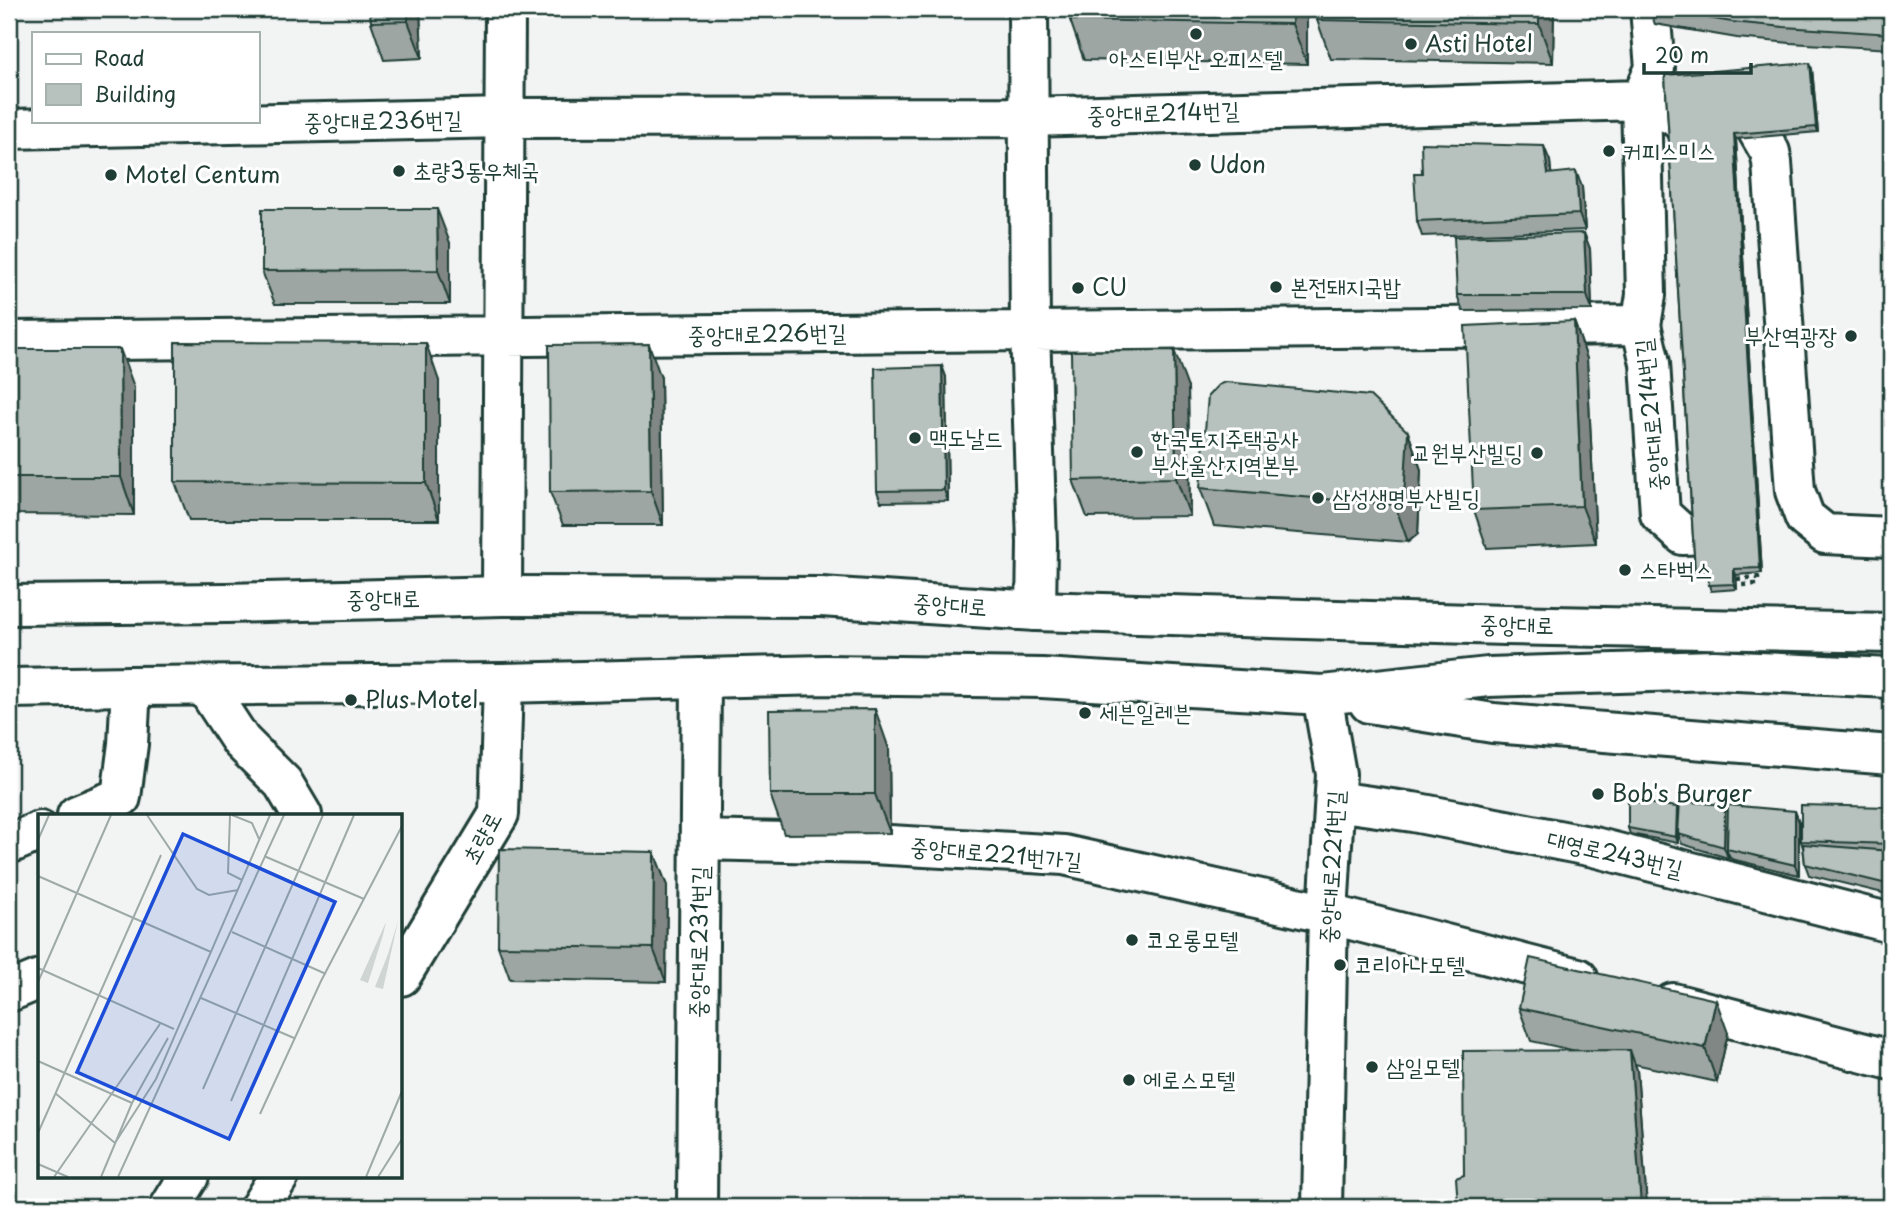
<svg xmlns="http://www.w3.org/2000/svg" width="1900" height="1216" viewBox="0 0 1900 1216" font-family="'Playpen Sans','Poor Story',sans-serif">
<rect width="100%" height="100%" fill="#f2f3f3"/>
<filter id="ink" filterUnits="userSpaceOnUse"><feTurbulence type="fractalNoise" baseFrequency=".0143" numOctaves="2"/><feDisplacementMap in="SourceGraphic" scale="14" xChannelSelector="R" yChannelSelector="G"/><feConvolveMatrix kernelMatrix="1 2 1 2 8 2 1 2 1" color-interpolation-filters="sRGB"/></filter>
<g filter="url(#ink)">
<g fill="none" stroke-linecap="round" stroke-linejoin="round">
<g stroke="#1f3d34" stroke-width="44">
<path id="minor" d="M1028 9 1030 330 1037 543 1036 611
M1650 9 1655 68 1641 100 1646 295 1641 325 1650 363 1660 514 1683 535 1708 534 1729 516 1728 505
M1727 101 1745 109 1770 152 1772 162 1795 491 1805 518 1825 534 1891 537
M9 129 505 118 1028 117 1641 100 1675 116 1707 145
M9 341 1641 325
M502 596 505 9
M205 686 241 741 283 783 302 815
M1322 695 1336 774 1328 914 1322 1207
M1335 801 1413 812 1594 847 1891 923
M77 815 121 797 128 744 131 686
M700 840 872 844 1064 855 1328 914 1578 978
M9 844 40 831
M401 976 499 814 503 683
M9 992 40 979
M1673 1003 1891 1060
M170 1207 189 1176
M260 1207 279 1176
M697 1207 701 678"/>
</g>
<g stroke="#1f3d34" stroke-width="44">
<path id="major" d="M9 605 227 603 502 596 821 597 1036 611 1505 625 1891 633
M9 688 131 686 503 683 825 675 1042 678 1322 695 1488 677 1714 670 1891 678
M1369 703 1493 723 1891 755"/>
</g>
<path stroke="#1f3d34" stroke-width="4.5" stroke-dasharray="5 5" stroke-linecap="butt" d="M1736 579 1758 577V584L1742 585"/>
<use href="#minor" stroke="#fff" stroke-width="38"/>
<use href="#major" stroke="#fff" stroke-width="38"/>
</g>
<path fill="#9da6a3" stroke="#1f3d34" stroke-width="2" d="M370 9H420L422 58 384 60 371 22Z
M1070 9H1307V64L1084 60 1070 20Z
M1317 9H1554L1553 63 1331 59 1317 20Z
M1649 9H1891V49L1790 43 1737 38 1655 24Z
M1812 69 1818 132 1736 139 1762 573 1736 575 1737 589 1711 591 1709 585 1708 576 1697 577 1695 571 1665 75Z
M1550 161 1551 173 1582 187 1585 230 1422 236 1417 221Z
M1584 233 1590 249 1592 310 1463 311 1457 295Z
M450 243V304H275L262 271Z
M1574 321 1587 359 1596 543 1487 548 1474 510Z
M9 349 134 387V515L9 514Z
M942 366 946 377 948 501 881 502 877 491Z
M661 378 663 525H563L550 492Z
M439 381V520H189L175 482Z
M1188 388 1190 516 1087 517 1073 480Z
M1408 432 1421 470 1418 534 1408 542 1214 526 1200 488Z
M889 749 890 833 784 834 770 794Z
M1725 805 1728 813 1795 811 1799 822V875L1731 859 1728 853V858L1682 844 1678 834V843L1630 834 1628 828 1679 812Z
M1891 807V895L1809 875 1805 864 1803 848 1801 841Z
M654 852 667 886 666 982 510 979 498 946Z
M1519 1008 1728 1033 1717 1082 1635 1064 1637 1070 1647 1207H1459L1458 1204 1464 1175 1572 1050 1531 1041Z"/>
<path fill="#808784" stroke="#1f3d34" stroke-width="2" d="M408 9H420L422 58 408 21Z
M1292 9H1307V64L1292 24Z
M1539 9H1554L1553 63 1539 24Z
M1810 63 1812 69 1818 132 1816 127Z
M1734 134 1736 139 1762 573 1760 568Z
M1544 146 1550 161 1553 190 1548 174Z
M1576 171 1582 187 1585 230 1579 214Z
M437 209 450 243V304L438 270Z
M1584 233 1590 249 1592 310 1587 295Z
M1574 321 1587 359 1596 543 1582 506Z
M426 343 439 381V520L426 483Z
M649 344 661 378 663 525 651 491Z
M120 349 134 387V515L121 477Z
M1174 350 1188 388 1190 516 1176 478Z
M942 366 946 377 948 501 944 490Z
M1408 432 1421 470 1418 534 1408 542 1395 505Z
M1734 569 1736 575 1737 589 1734 584Z
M875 709 889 749 890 833 875 794Z
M1725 805 1729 816 1727 849 1728 858 1724 847Z
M1677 807 1679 812 1678 843 1676 837Z
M1795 811 1799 822V875L1795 865Z
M654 852 667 886 666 982 653 948Z
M1716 1000 1728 1033 1717 1082 1705 1048Z
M1630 1050 1637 1070 1647 1207H1641Z"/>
<path fill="#b7c1bd" stroke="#1f3d34" stroke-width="2" d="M370 9H408V21L371 22Z
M1070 9H1292V24L1070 20Z
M1317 9H1539V24L1317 20Z
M1654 9H1891V34L1784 27 1732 22Z
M1810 63 1816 127 1734 134 1760 568 1734 569V584L1709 585 1708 571H1695L1665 75Z
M1421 143 1544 146 1548 174 1576 171 1579 214 1417 221 1414 173H1422Z
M262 209H437L438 270 262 271Z
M1584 233 1587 295H1457L1454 237Z
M1574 321 1582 506 1474 510 1465 326Z
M175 342 426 343V483L175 482Z
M649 344 651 491 550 492 549 345Z
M9 349H120L121 477H9Z
M1174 350 1176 478 1073 480 1071 351Z
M942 366 944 490 877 491 875 368Z
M1225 382 1370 396 1408 432 1404 497 1395 505 1200 488 1208 396 1218 385Z
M875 709V794H770L769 710Z
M1628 801 1677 807 1676 837 1628 828Z
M1680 801 1725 805 1724 847 1678 834Z
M1728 805 1795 811V865L1727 849Z
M1801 805 1891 807V844L1801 841Z
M1803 844 1891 851V885L1805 864Z
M499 849 654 852 653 948 498 946Z
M1530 958 1716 1000 1705 1048 1519 1008Z
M1630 1050 1641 1207H1464L1458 1204 1456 1178 1464 1175 1463 1051Z"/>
</g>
<g fill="#1f3d34" stroke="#fff" stroke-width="2.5">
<circle cx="1196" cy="34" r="7"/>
<circle cx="1411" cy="44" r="7"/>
<circle cx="1609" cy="151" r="7"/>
<circle cx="1195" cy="165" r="7"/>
<circle cx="399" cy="171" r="7"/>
<circle cx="111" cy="175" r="7"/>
<circle cx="1276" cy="287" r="7"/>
<circle cx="1078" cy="288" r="7"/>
<circle cx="1851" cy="336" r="7"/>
<circle cx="915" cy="438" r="7"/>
<circle cx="1137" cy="452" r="7"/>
<circle cx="1537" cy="453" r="7"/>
<circle cx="1318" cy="498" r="7"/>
<circle cx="1625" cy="570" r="7"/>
<circle cx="351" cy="700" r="7"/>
<circle cx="1085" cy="713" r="7"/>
<circle cx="1598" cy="794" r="7"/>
<circle cx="1132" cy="940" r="7"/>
<circle cx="1340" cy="965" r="7"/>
<circle cx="1372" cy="1067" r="7"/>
<circle cx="1129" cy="1080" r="7"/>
</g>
<g text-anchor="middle" stroke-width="6" stroke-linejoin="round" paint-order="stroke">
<g font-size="23" fill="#1f3d34" stroke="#fff" text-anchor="start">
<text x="1425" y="52">Asti Hotel</text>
<text x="1196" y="67" text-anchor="middle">아스티부산 오피스텔</text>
<text x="1623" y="159">커피스미스</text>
<text x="1209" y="173">Udon</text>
<text x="413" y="179">초량3동우체국</text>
<text x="125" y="183">Motel Centum</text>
<text x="1290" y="295">본전돼지국밥</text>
<text x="1092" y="296">CU</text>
<text x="1837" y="344" text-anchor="end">부산역광장</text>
<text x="929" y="446">맥도날드</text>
<text x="1151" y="447">한국토지주택공사<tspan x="1151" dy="26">부산울산지역본부</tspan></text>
<text x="1523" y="461" text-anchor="end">교원부산빌딩</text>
<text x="1332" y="506">삼성생명부산빌딩</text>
<text x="1639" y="578">스타벅스</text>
<text x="365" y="708">Plus Motel</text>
<text x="1099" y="721">세븐일레븐</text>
<text x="1612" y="802">Bob's Burger</text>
<text x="1146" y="948">코오롱모텔</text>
<text x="1354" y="973">코리아나모텔</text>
<text x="1386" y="1075">삼일모텔</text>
<text x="1143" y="1088">에로스모텔</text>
</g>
<g font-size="23" fill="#1f3d34" stroke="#fff">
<text transform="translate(1163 113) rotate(-2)" y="8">중앙대로214번길</text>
<text transform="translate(383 121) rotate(-1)" y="8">중앙대로236번길</text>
<text transform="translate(767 334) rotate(-1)" y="8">중앙대로226번길</text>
<text transform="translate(1651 415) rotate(-96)" y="8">중앙대로214번길</text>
<text transform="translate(383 599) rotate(-1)" y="8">중앙대로</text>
<text transform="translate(950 605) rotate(4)" y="8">중앙대로</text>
<text transform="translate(1517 625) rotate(1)" y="8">중앙대로</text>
<text transform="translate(482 838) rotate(-62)" y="8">초량로</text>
<text transform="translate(996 854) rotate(5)" y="8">중앙대로221번가길</text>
<text transform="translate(1615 854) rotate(13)" y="8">대영로243번길</text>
<text transform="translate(1332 867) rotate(-87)" y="8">중앙대로221번길</text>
<text transform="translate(699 942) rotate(-89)" y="8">중앙대로231번길</text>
</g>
</g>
<g transform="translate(38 814)">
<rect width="364" height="364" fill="#f2f3f3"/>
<path d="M360 107 345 175 337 173 350 140ZM348 108 345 121 330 169 322 166Z" fill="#ced5d3"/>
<path fill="none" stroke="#9eaaa7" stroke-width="2" d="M109 1 159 75 171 81 200 76M192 1 190 59 204 66M194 1 214 9 221 25M0 26 11 1M226 42 326 85M0 62 173 138M194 118 288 160M0 154 136 215M0 168 73 1M163 184 256 224M0 247 94 289M165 275 285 1M17 279 77 329M193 287 316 1M222 300 283 167 364 12M0 319 123 41M77 329 118 265 232 1M0 350 30 363M16 363 122 210M63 363 94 289 130 224M80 363 246 1M328 363 364 277M340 363 364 325"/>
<path fill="#1d4ed8" fill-opacity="0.15" stroke="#1d4ed8" stroke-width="3.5" d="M145 20 297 88 191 325 39 258Z"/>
<rect width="364" height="364" fill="none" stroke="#1f3d34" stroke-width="3.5"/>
</g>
<rect width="1900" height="1216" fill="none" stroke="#fff" stroke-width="35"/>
<rect x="18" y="18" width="1865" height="1181" fill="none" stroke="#1f3d34" stroke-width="2.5" filter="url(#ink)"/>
<rect x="32" y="32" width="228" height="91" fill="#ffffff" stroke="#a5b1ae" stroke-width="2"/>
<rect x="46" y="54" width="35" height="10" fill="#ffffff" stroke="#a5b1ae" stroke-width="2"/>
<text x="94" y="66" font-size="21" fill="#1f3d34">Road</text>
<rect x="46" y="84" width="35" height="21" fill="#b7c1bd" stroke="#a5b1ae" stroke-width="2"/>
<text x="94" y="102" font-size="21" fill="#1f3d34">Building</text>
<path d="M1644 63v10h107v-10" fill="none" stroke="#1f3d34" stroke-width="3.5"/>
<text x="1655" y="63" font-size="21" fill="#1f3d34" stroke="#ffffff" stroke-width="5" paint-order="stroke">20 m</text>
</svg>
